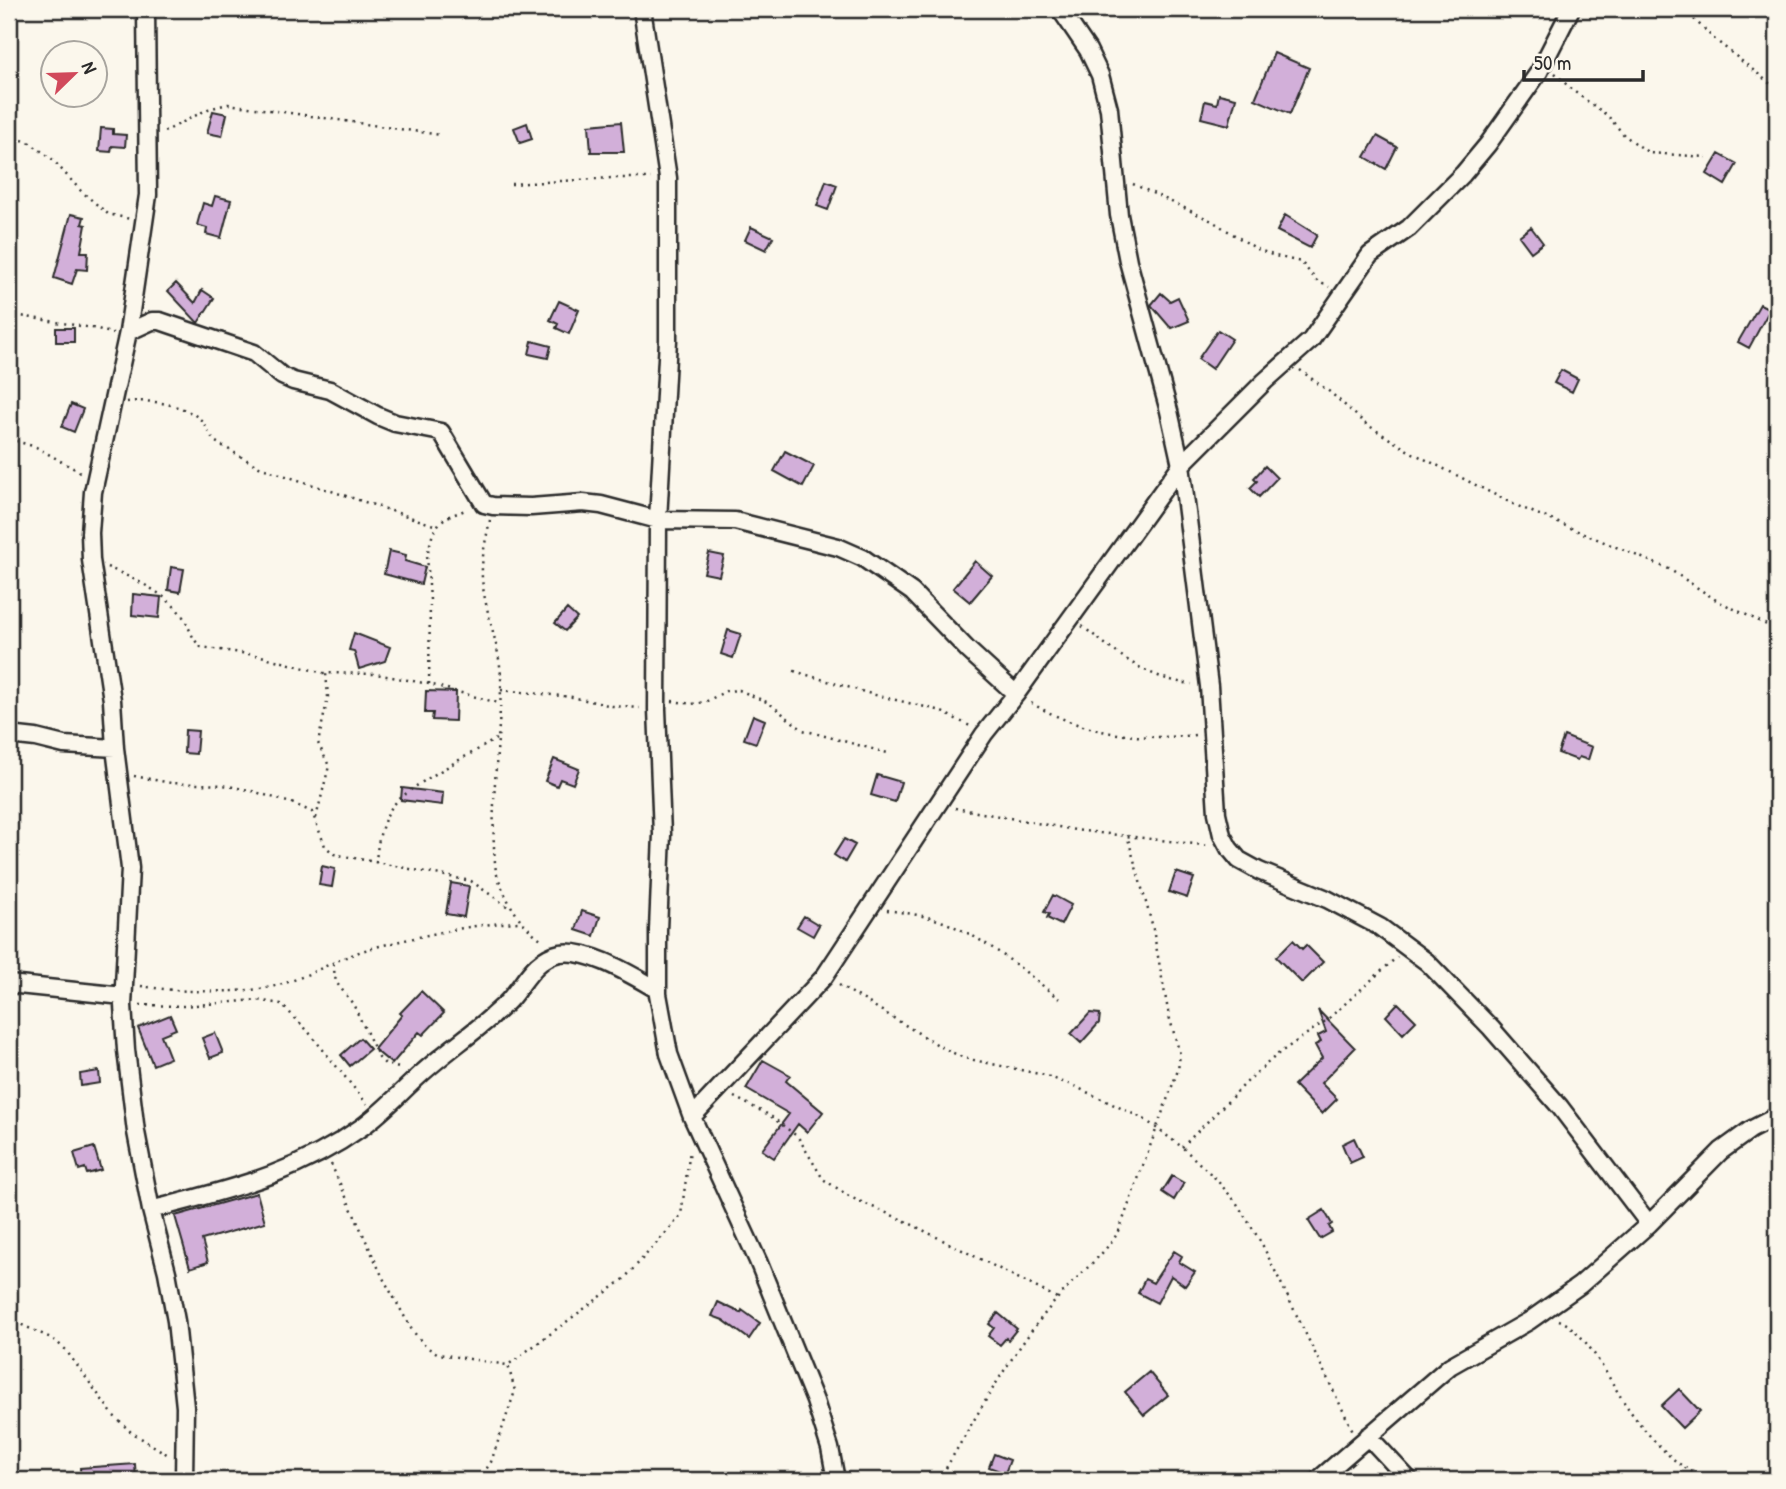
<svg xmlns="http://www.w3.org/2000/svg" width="1786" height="1489" viewBox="0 0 1786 1489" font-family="'Patrick Hand',sans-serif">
<rect width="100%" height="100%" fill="#fbf7ec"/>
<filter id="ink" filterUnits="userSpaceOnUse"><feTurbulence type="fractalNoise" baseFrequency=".0143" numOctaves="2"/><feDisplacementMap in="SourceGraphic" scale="14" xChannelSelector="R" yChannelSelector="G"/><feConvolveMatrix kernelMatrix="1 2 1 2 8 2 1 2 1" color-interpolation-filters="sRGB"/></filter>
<g filter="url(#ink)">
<path fill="#d2afd9" stroke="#2b2b2b" stroke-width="2" d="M1274 53 1309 68 1290 114 1255 99Z
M1219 94 1236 98 1229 125 1201 118 1205 101 1217 104Z
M213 111 227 114 222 136 207 133Z
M621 122 624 152H591L589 125Z
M527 123 532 139 520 143 514 128Z
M101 128 113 129V134L126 135 125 147 112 146 111 152 99 151Z
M1377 136 1397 147 1386 169 1365 157Z
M1719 154 1737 164 1725 185 1707 174Z
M826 181 837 185 828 210 817 206Z
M215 196 231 200 221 238 206 234 207 228 197 225 203 203 212 206Z
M71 214 84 217 82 224 86 225 81 252H88L87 270 77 269 72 284 54 278Z
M1285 215 1317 235 1310 248 1277 231Z
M751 227 773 237 766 250 745 240Z
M1531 227 1543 243 1531 252 1519 236Z
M176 283 195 303 202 290 214 298 198 323 168 291Z
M1161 293 1170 301 1178 297 1189 321 1172 328 1169 326 1151 305Z
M559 301 579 310 569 334 556 328 558 324 550 320Z
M1760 304 1770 309 1749 348 1738 342Z
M56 328H74V342H56Z
M1218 330 1232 339 1212 369 1198 359Z
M532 341 551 346 548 358 529 354Z
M1561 370 1578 379 1572 392 1554 383Z
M71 404 83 409 74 432 62 427Z
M785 451 814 466 803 487 774 471Z
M1265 466 1277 478 1259 497 1250 488 1257 481 1254 478Z
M389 551 406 555 405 561 425 567 421 584 384 574Z
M709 553 724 556 719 576 704 573Z
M975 561 992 576 970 602 953 588Z
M171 567 184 569 180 592 168 590Z
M133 594 161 597 159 618 132 615Z
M567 609 577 618 565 631 555 623Z
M728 630 741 634 733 658 721 654Z
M354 633 390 647 385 661 359 669 354 651 349 650Z
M426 691 456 692 455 721 432 720 433 713H425Z
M753 715 765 720 756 743 744 739Z
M185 730 198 731 196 754 184 753Z
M1564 736 1592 747 1588 760 1579 757 1577 760 1558 753Z
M554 759 579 769 573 784 560 779 557 786 545 781Z
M877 775 901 782 895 802 871 795Z
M402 788 443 793 442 805 401 800Z
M844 839 855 845 845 862 834 855Z
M322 866 335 869 332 887 319 885Z
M1176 872 1194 878 1187 898 1169 892Z
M451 883 469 886 464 917 446 914Z
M1053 895 1071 905 1061 925 1047 918 1049 914 1044 912Z
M582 911 600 917 594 936 576 930Z
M804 916 819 925 813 936 797 927Z
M1293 940 1302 949 1306 945 1323 962 1302 983 1276 957Z
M421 991 444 1013 423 1035 419 1032 392 1064 374 1049 402 1015 400 1013Z
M1398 1003 1416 1021 1403 1034 1386 1016Z
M1318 1010 1355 1048 1321 1083 1337 1099 1322 1114 1294 1085 1322 1058 1315 1045 1321 1042 1318 1036 1326 1032Z
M1090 1013 1100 1014 1099 1023 1081 1043 1071 1034Z
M170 1015 176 1029 161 1035 170 1058 153 1065 138 1028Z
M215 1033 223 1053 210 1058 202 1038Z
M360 1038 370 1049 350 1066 341 1055Z
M763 1060 790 1075 786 1081 823 1112 807 1132 798 1124 774 1158 762 1150 789 1114 746 1089Z
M99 1071 100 1083 81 1086 80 1074Z
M1354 1138 1363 1157 1350 1163 1342 1144Z
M94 1147 101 1170 87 1174 85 1168 79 1170 74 1153Z
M1172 1176 1184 1183 1174 1200 1162 1192Z
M257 1193 265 1222 202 1240 208 1262 190 1268 175 1216Z
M1324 1210 1332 1224 1329 1226 1332 1232 1320 1239 1308 1220Z
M1174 1251 1182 1256 1179 1262 1195 1272 1185 1286 1171 1276 1157 1303 1138 1293 1145 1279 1153 1283Z
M718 1302 741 1313 742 1310 760 1323 749 1339 723 1320 712 1316Z
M998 1313 1017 1329 1008 1340 1006 1338 1000 1345 988 1336 994 1328 989 1324Z
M1149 1372 1168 1395 1144 1415 1125 1392Z
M1679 1389 1700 1411 1682 1428 1661 1406Z
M994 1454 1010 1460 1005 1473 989 1467Z
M135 1464 136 1480H81L80 1468Z"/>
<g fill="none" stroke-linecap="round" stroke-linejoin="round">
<g stroke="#2b2b2b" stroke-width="21">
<path id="street" d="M146 9 148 195 128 332 93 492 90 533 91 560 112 700 115 748 130 868 123 1005 126 1050 136 1132 151 1210 167 1272 176 1321 185 1407 184 1480
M642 9 668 178V340L658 520 657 709 662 834 658 930V994L669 1054 692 1117 758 1261 815 1401 830 1448 836 1480
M1060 9 1088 50 1100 75 1109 109 1119 215 1128 261 1169 411 1181 465 1209 686 1217 813 1222 835 1229 848 1239 860 1259 871 1327 899 1380 927 1427 962 1491 1028 1560 1107 1649 1224
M128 332 152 321H160L254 353 282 376 293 381 330 390 378 416 395 423 441 432 484 504 493 506 531 507 583 503 601 505 658 520 735 521 838 547 863 558 912 592 968 650 1016 694
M9 735 36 738 64 745 115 748
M9 984 123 996
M692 1117 824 977 984 734 1016 694 1181 465 1265 381 1311 340 1370 255 1409 228 1463 174 1488 144 1539 72 1571 9
M151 1210C229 1189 295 1175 362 1127 384 1111 401 1092 421 1074 443 1054 468 1037 491 1017 497 1011 505 1005 510 999 525 982 535 958 560 953 589 948 633 976 658 990
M1368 1436 1409 1480
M1318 1480 1450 1366 1529 1321 1580 1285 1649 1224 1721 1151 1750 1130 1777 1116"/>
</g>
<path stroke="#2b2b2b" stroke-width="2.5" stroke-dasharray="2 5" stroke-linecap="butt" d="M1684 9 1713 38 1777 89
M1555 73 1572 90 1608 116 1624 135 1649 153 1707 157
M164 132 208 109 228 104 441 135
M9 135 30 143 52 159 81 191 108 214 130 219
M511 184 612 178H651
M1133 184 1212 221 1257 249 1275 256 1301 262 1317 281 1329 287
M9 314 98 329 113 334
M1300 370 1331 393 1366 424 1409 451 1513 504 1669 569 1716 600 1777 630
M127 402C149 399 184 404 201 420 207 427 209 436 216 442L259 467 437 526
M9 439 36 447 80 472
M490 520C486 539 481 558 482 578 485 616 503 651 501 689 499 747 489 814 496 872 506 900 518 924 544 941
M107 567C134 579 163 591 181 614 189 624 191 639 201 647L261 656 323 673 376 674 429 684 498 703
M1082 626C1118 654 1146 679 1192 684
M794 671 871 694 938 710 970 726
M429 684 430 600 427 555 433 533 440 522 447 517 468 509
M501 690 572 697 612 706 640 708
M672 701 692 704 705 702 726 691 739 690 769 703 803 730 891 754
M1031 703C1085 734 1135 741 1196 735
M134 776 171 783 223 785 249 790 294 804 312 812 325 846 334 854 471 881 511 909
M955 808 1075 830 1211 846
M316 818 329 766 318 743 328 697 326 673
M376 863C377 845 381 822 392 807 407 786 472 754 496 739
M887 910C905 913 924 915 941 921 988 939 1024 971 1063 1002
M333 964 336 982 353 1004 379 1058 385 1064 402 1069
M839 985 943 1048 964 1058 1044 1075 1074 1086 1144 1119 1182 1147 1214 1177 1236 1202 1262 1244 1353 1431
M141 986C176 992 223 993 259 989 293 985 322 966 354 954 368 948 385 945 400 941 441 932 479 923 521 922
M140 1005 183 1006 257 1000 281 1004 307 1030 367 1104
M734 1097 769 1115 798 1137 823 1179 852 1198 903 1220 1057 1298
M1182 1147 1255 1074 1278 1054 1327 1020 1397 957
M331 1164 383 1278 412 1330 426 1347 439 1354 507 1365
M9 1319 53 1339 65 1349 114 1416 131 1432 170 1456
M1559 1320C1587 1331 1611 1384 1628 1408 1641 1427 1665 1455 1684 1467 1692 1473 1704 1476 1714 1480
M9 1473 11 1480
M479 1480 491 1462 515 1391 508 1365 623 1280 672 1226 681 1215 690 1150
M939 1480C975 1419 1010 1353 1057 1299 1077 1275 1102 1258 1119 1231L1178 1070 1180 1054 1169 1016 1152 924 1127 835"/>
<use href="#street" stroke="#fbf7ec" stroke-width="16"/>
</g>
</g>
<rect width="1786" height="1489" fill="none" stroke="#fbf7ec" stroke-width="35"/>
<rect x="18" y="18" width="1751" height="1454" fill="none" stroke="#2b2b2b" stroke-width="2.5" filter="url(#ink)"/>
<g transform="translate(74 74) rotate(67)"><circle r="33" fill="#fbf7ec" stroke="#a8a59f" stroke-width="2"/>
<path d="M0-5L12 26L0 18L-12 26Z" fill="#d1495b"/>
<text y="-10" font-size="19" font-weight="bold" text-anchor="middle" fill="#2b2b2b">N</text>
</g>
<path d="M1524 70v10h119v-10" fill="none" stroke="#2b2b2b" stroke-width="3.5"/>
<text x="1534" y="70" font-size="21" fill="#2b2b2b" stroke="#fbf7ec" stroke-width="5" paint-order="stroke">50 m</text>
</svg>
